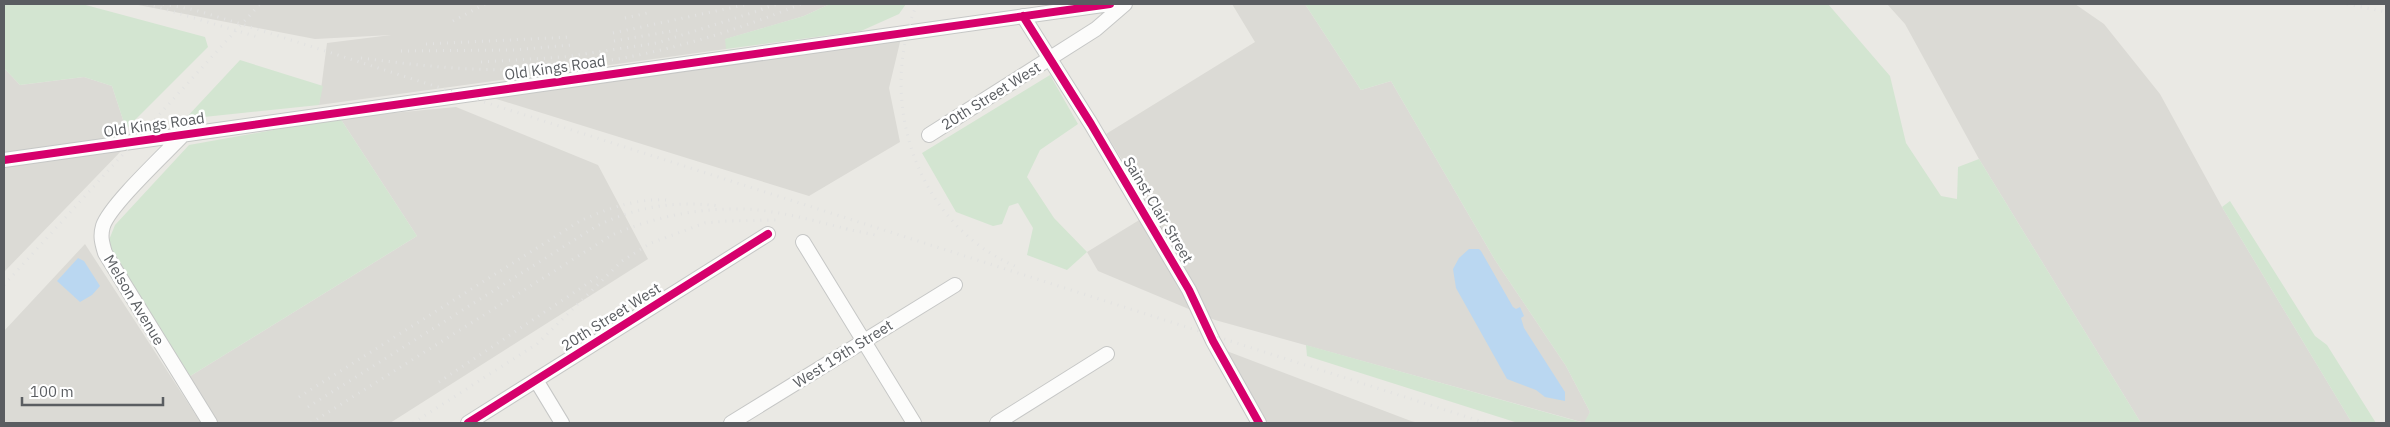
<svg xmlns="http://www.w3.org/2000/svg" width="2390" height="427" viewBox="0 0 2390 427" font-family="'IBM Plex Sans',sans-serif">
<rect width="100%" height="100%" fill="#eae9e4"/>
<path fill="#dbdad5" d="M133 4H830L804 16 726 39V49L319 105 327 43 391 35 315 39Z
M1232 4H1305L1361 90 1391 81 1495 260 1566 366 1590 412 1585 423 1215 320 1098 271 1087 252 1154 211 1106 134 1255 42Z
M1887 4H2075L2104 24 2160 94 2222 207 2352 423H2141L1979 159 1905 24Z
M901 38 889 88 900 142 809 196 487 96Z
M4 68 20 85 84 77 112 86 126 129 125 136 4 154Z
M456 107 598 165 648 259 390 423H217L187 378 417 236 340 118Z
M124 148 4 272V164Z
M85 244 201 423H4V331Z
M1224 350 1411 421 1419 423H1266Z"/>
<path fill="#d3e5d1" d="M4 4H82L205 37 208 47 126 129 112 86 84 77 20 85 4 68Z
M830 4H906L899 14 861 31 726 49 725 39 804 16Z
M1305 4H1828L1890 76 1906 143 1941 196 1957 199 1958 167 1979 159 2141 423H1518L1307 356 1306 345 1584 423 1590 412 1566 366 1495 260 1391 81 1361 90Z
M240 60 323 86 319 105 185 119Z
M1050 75 1078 124 1040 150 1027 177 1054 218 1087 252 1067 270 1027 255 1033 228 1018 203 1009 206 1002 224 993 226 956 212 922 153Z
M340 118 417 236 187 378 107 245 115 225 189 145Z
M2230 201 2315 336 2327 345 2376 423H2352L2222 207Z"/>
<path fill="#bad7f1" d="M1469 249H1479L1481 251 1513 307 1516 309 1520 307 1524 316 1521 318 1524 328 1565 392V401L1545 397 1536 390 1507 379 1456 288 1453 269 1459 258Z
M78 258 84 261 100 286 92 295 80 302 57 281Z"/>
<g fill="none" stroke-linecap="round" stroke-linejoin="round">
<g stroke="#c6c7c6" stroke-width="16">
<path id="minor" d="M1023 16 1091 124 1189 290 1213 341 1259 423
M183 135C165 154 110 205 103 226 100 236 102 243 105 253L210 423
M929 135 1096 29 1125 4
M4 160 1110 4
M803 242 914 423
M536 380 562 423
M468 423 768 234
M731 423 955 285
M997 423 1107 354"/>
</g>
<use href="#minor" stroke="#fcfcfb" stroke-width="14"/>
<path stroke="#e2e2e1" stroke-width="3" stroke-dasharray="1 6" stroke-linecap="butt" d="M147 4 261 38
M163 4 195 10 241 24 1486 423
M917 4C876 99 916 224 1015 266
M2347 4 2386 12
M761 9 778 4
M625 18 647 13
M453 21 485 4
M613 33 749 4
M614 41 678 30
M426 44 571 37
M401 51 513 50 572 45
M361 58C416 65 472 72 528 69 622 65 714 40 801 4
M481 62 564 57 657 43 767 8
M846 229 880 236
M4 285 260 4
M439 382 602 274
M299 397 580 221C606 209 637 198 666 200
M308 407 595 227C634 207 677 200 720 206
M311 423 612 235C654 217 697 208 743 209 779 210 817 222 852 230
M413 423 537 344 622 261 651 243 705 223 727 221 777 220"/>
<g stroke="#fff" stroke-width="11">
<path id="cycleway" d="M1023 16 1091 124 1189 290 1213 341 1259 423
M4 160 1110 4
M468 423 768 234"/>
</g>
<use href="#cycleway" stroke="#d6006c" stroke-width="8"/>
</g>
<g text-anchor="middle" stroke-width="5" stroke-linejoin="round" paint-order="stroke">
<g font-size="15" fill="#5a5d61" stroke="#fff">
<text transform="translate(555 68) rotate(-8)" y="5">Old Kings Road</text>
<text transform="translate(991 96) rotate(-32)" y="5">20th Street West</text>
<text transform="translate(154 125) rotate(-8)" y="5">Old Kings Road</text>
<text transform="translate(1158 210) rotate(59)" y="5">Sainst Clair Street</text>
<text transform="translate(134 300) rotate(59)" y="5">Melson Avenue</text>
<text transform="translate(611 317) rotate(-32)" y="5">20th Street West</text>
<text transform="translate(843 354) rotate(-32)" y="5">West 19th Street</text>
</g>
</g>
<rect width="2390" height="427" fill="none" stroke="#5a5d61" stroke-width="10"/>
<path d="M22 397v8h141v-8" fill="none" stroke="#5a5d61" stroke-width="2.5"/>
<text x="30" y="397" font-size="15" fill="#5a5d61" stroke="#ffffff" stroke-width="4" paint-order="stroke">100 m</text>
</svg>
